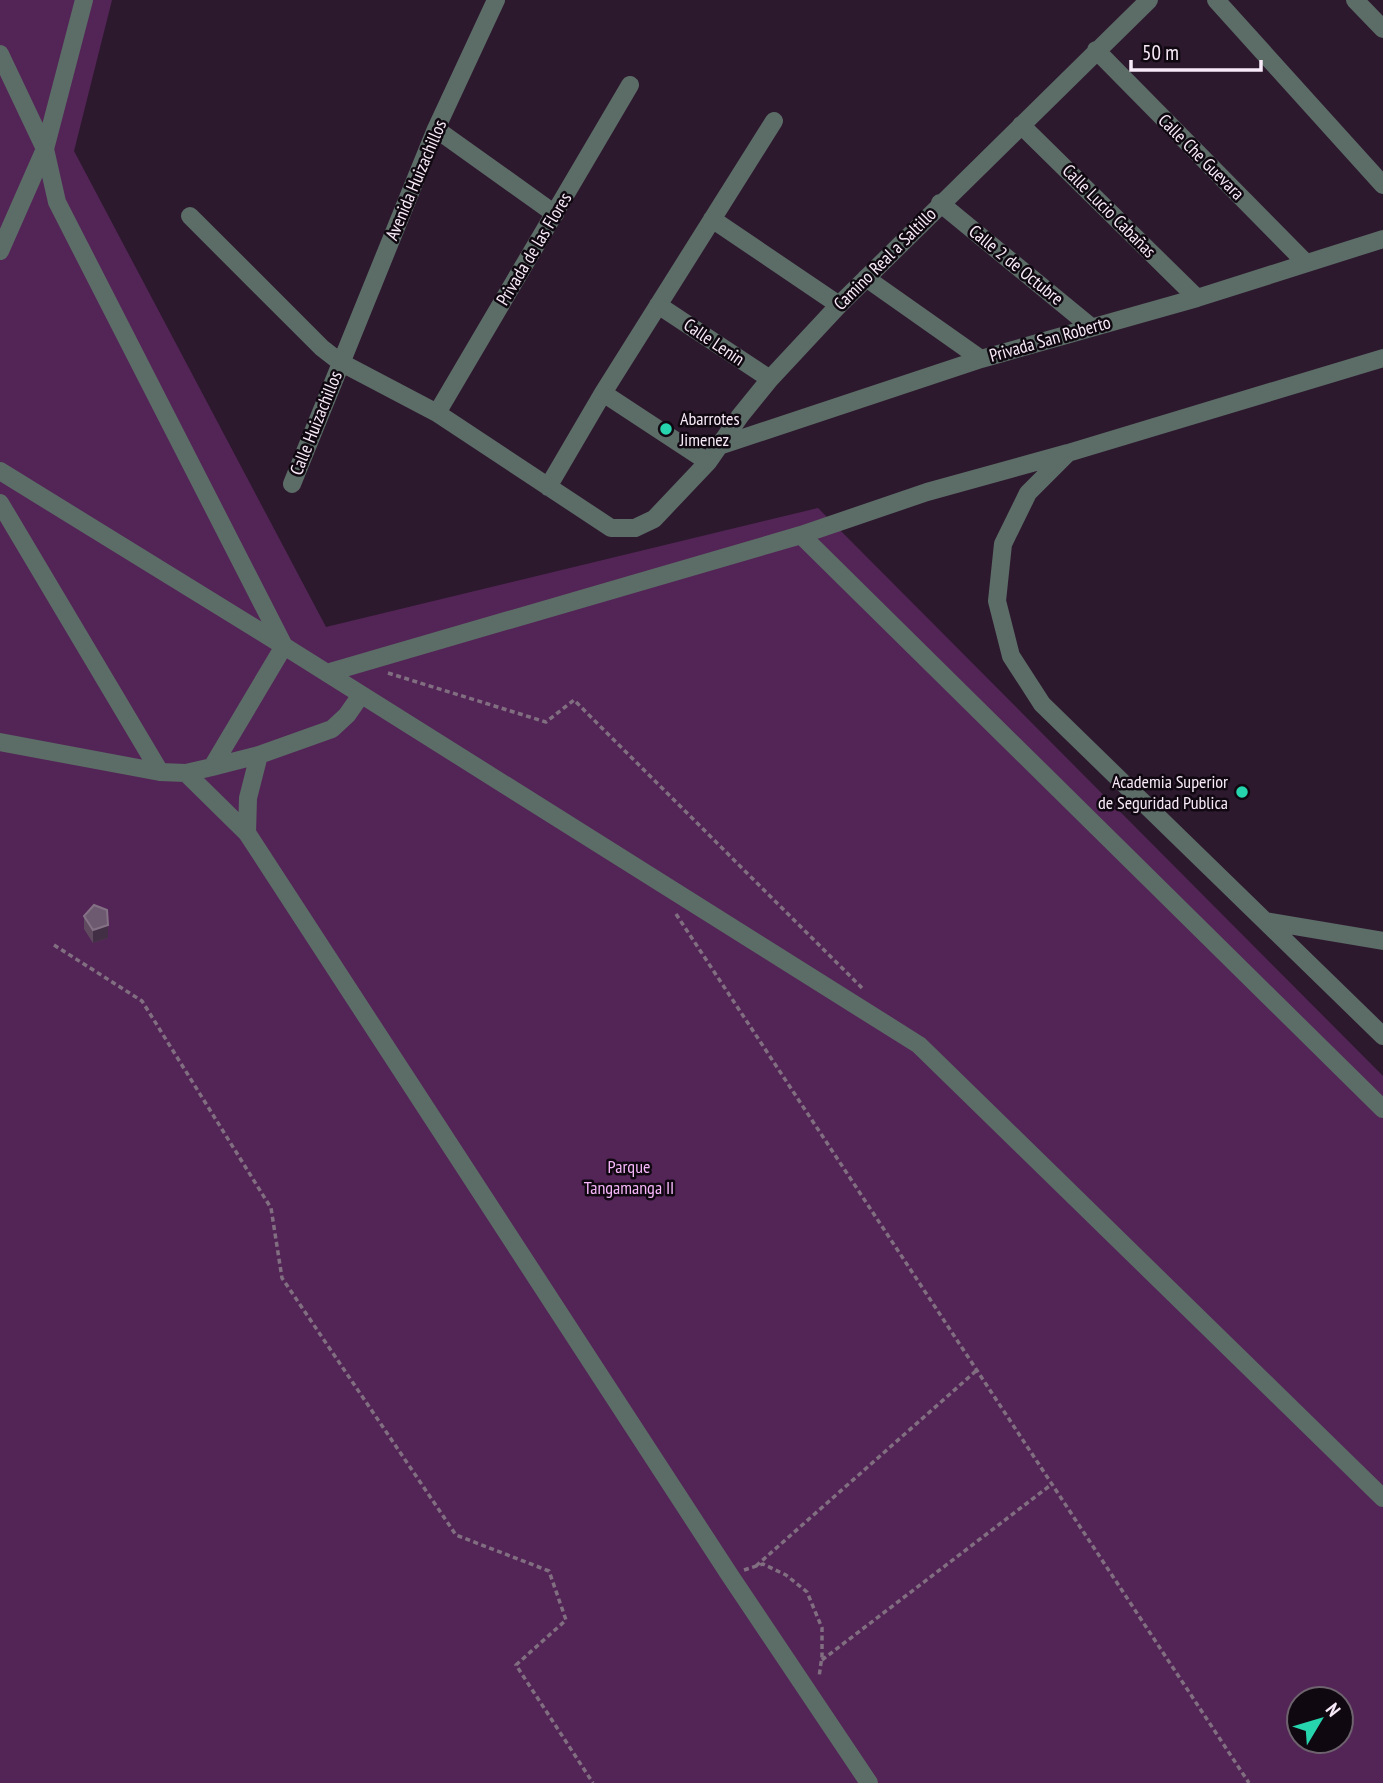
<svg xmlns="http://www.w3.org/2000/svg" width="1383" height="1783" viewBox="0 0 1383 1783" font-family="'PT Sans Narrow',sans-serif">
<rect width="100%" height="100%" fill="#2d192e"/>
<path fill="#532556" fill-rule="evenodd" d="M0 0H112L74 151 326 627 818 508 1383 1076V1783H0ZM1299 1699H1341V1741H1299Z"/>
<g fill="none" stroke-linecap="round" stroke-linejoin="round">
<path stroke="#816f81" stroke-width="3.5" stroke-dasharray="5 3.5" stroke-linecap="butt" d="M388 673 546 722 574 700 862 988
M676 914 1249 1783
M54 945 142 1001 271 1208 282 1278 456 1535 549 1571 566 1620 516 1665 593 1783
M756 1566 977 1370
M744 1570 763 1564 786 1575 807 1592 822 1628V1656L819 1677
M822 1660 1052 1484"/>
<path stroke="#5c6d67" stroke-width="18" d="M84 0 45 149 57 202 284 646 919 1045 1383 1498
M1216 0 1383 185
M1355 0 1383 29
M1096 50 1306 263
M0 54 45 149 0 251
M1021 125 1197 298
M436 129 555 214
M940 203 1091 327
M190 216 322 348 340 362 437 413 611 528H635L654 519 708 462 740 416 770 379 839 305 1149 0
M712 219 839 305
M866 278 981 359
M658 305 770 379
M603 393 708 462
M437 413 630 85
M719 446 981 359 1197 298 1383 239
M1068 453 1028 493 1003 544 997 601 1011 656 1042 704 1383 1036
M0 471 284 646 212 767
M292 484 436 129 496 0
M548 487 603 393 774 121
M0 503 160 772
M801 535 927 492 1068 453 1383 358
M327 673 801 535 1383 1109
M0 742 160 772 186 773 212 767 259 755 332 729 347 715 361 695
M186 773 247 833 729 1574 869 1783
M247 833 248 798 259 755
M1265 921 1383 941"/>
</g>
<path fill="#5e495f" d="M84 916 108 938 93 943 84 929Z"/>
<path fill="#432f45" d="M108 925V938L93 943V930Z"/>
<path fill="#6e5a70" stroke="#847185" stroke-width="2" d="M94 905 107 910 108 925 93 930 84 916Z"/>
<g fill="#26d5ae" stroke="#100811" stroke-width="2.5">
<circle cx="666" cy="429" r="7"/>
<circle cx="1242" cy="792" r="7"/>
</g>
<g text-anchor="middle" stroke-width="5" stroke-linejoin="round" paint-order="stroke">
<g font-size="18" fill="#f8eaf8" stroke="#100811">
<text transform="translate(1201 157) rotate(45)" y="6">Calle Che Guevara</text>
<text transform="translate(416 180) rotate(-67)" y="6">Avenida Huizachillos</text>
<text transform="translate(1109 211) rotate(45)" y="6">Calle Lucio Cabañas</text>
<text transform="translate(534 249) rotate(-59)" y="6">Privada de las Flores</text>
<text transform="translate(885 259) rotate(-45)" y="6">Camino Real a Saltillo</text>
<text transform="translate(1016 265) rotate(39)" y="6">Calle 2 de Octubre</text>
<text transform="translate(1050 339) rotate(-16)" y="6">Privada San Roberto</text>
<text transform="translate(714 342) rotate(34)" y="6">Calle Lenin</text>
<text transform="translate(316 423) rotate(-68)" y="6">Calle Huizachillos</text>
</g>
<g font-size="18" fill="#f8eaf8" stroke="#100811" text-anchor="start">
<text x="680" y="425">Abarrotes<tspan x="680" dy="21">Jimenez</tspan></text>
<text x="1228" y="788" text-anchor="end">Academia Superior<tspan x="1228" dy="21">de Seguridad Publica</tspan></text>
</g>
<g font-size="18" fill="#f7b7fb" stroke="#100811">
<text x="629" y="1173">Parque<tspan x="629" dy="21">Tangamanga II</tspan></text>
</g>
</g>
<g transform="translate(1320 1720) rotate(52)"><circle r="33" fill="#100811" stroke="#6d626d" stroke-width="2"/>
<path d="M0-5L12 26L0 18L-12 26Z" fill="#26d5ae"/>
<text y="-10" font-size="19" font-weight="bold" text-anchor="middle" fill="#f8eaf8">N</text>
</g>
<path d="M1131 60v10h130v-10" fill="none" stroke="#f8eaf8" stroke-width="3.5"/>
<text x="1142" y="60" font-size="21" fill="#f8eaf8" stroke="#100811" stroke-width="5" paint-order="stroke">50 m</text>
</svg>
